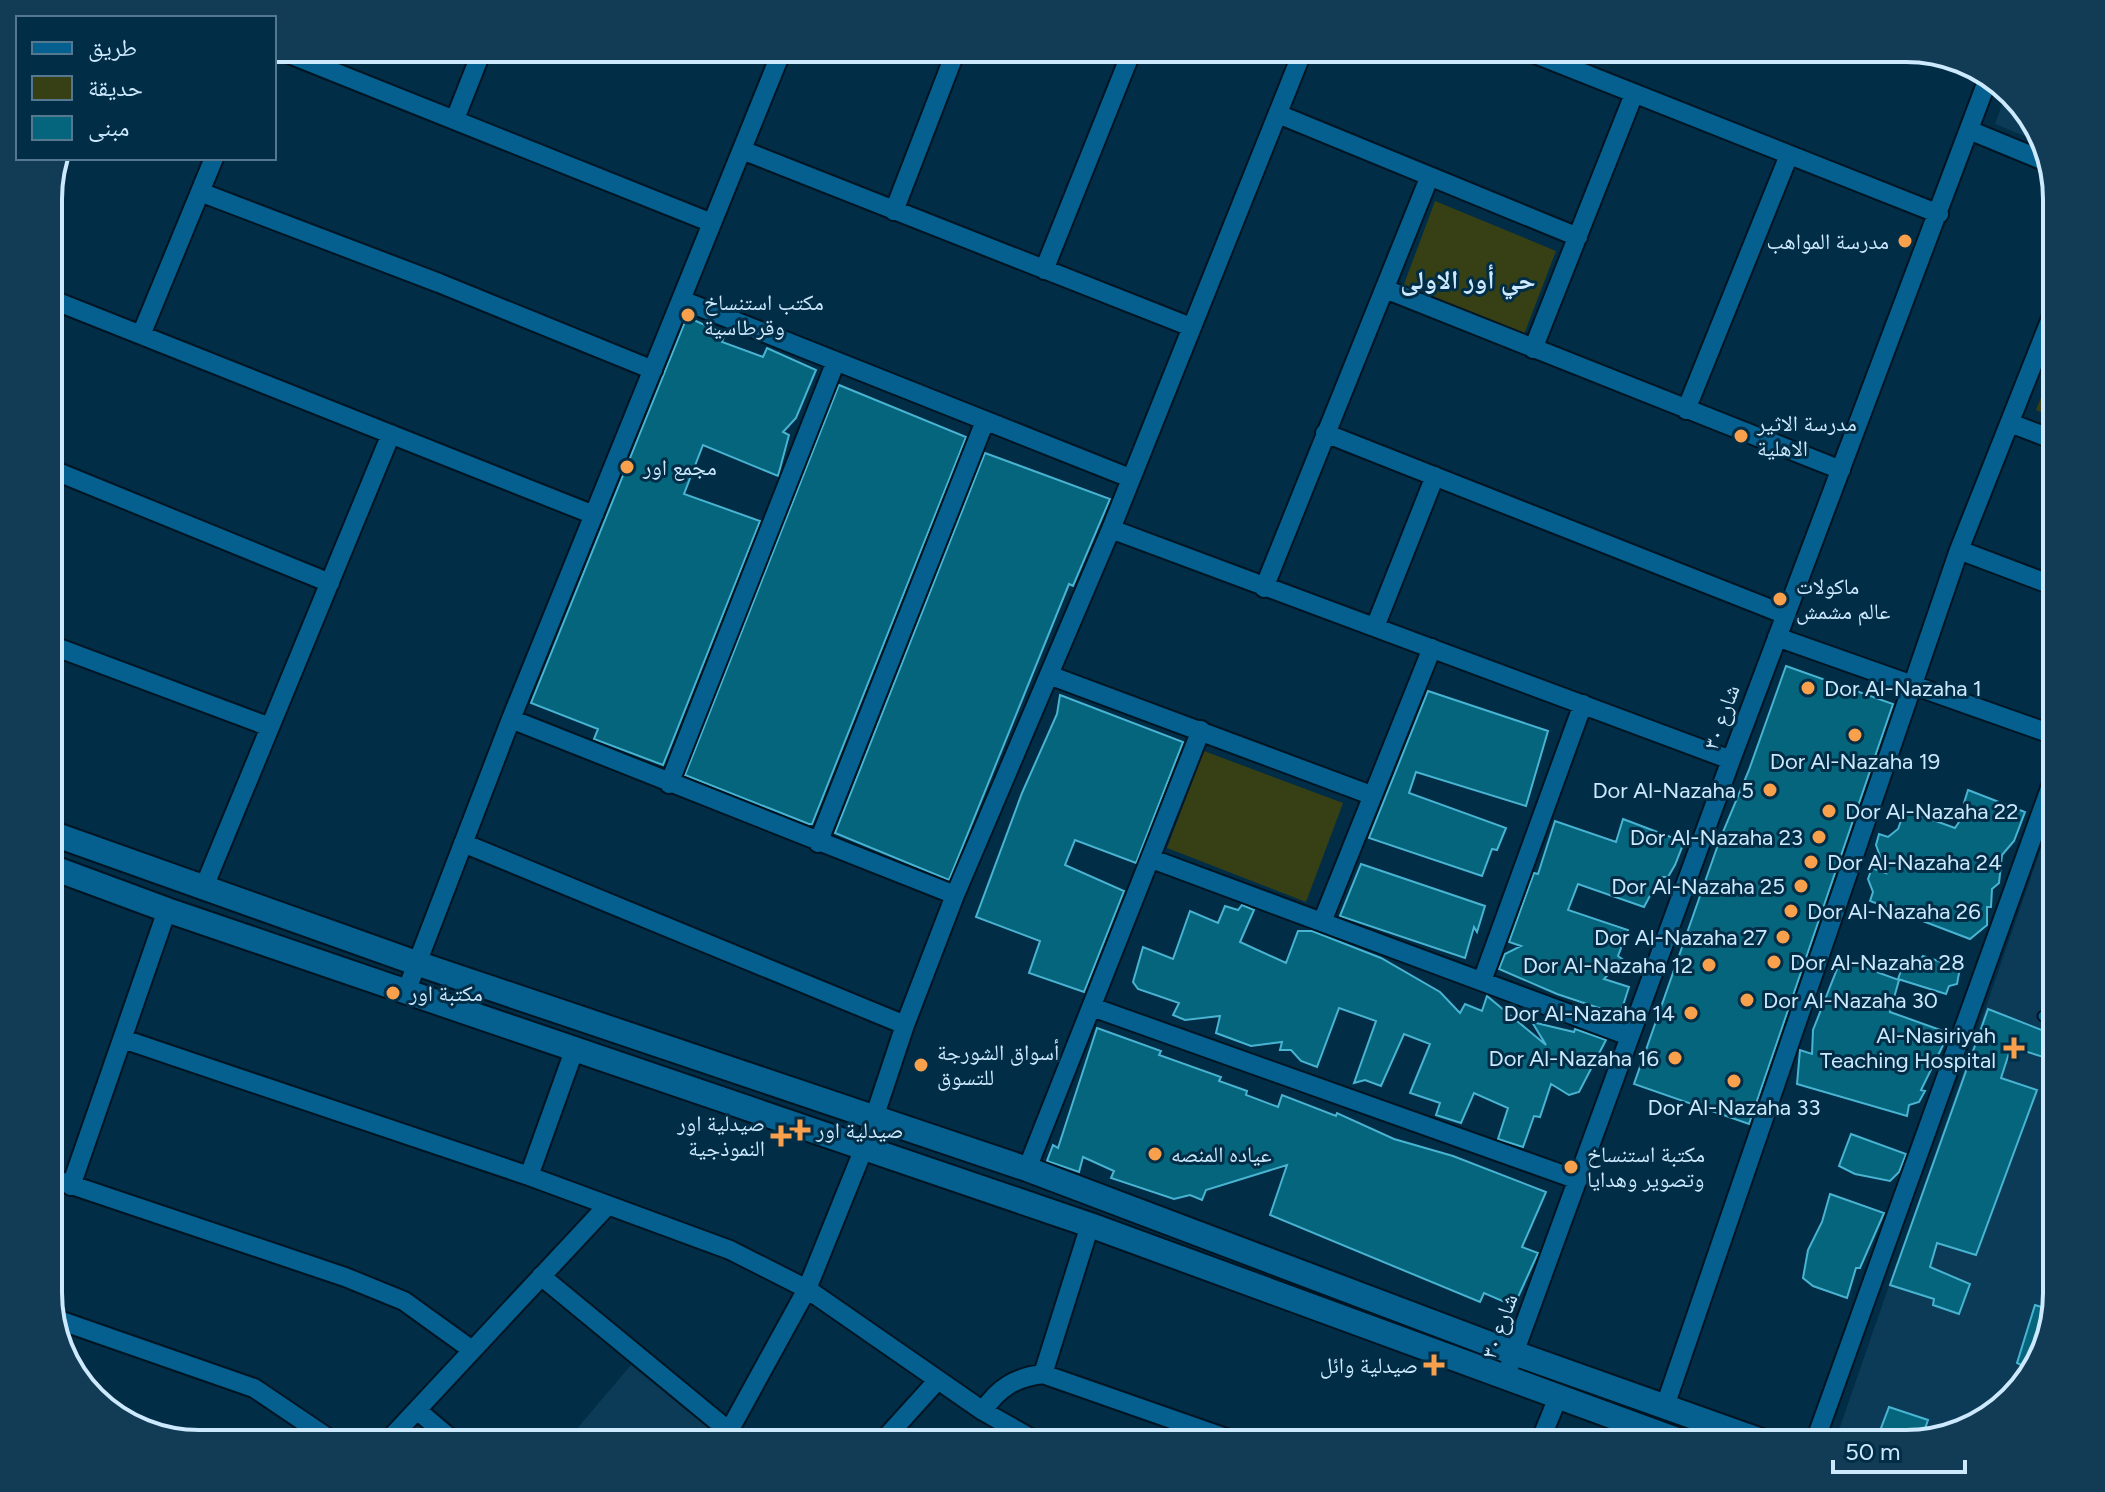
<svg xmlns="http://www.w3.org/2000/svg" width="2105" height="1492" viewBox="0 0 2105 1492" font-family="Figtree,'Noto Naskh Arabic',sans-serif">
<rect width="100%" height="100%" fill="#022d46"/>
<path fill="#0b3b56" d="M2007 91 2041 132 2044 144 1995 124Z
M2057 802V1294L2026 1385 1973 1428 1906 1444H1834Z
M631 1365 714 1433 705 1444H564Z"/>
<path fill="#374015" d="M1435 201 1556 251 1523 337 1403 287Z
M2057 358V418L2036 410Z
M1204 751 1343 803 1306 902 1167 848Z"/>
<path fill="#05657c" stroke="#49b3d2" stroke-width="2" d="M687 317 725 334 722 342 763 357 767 348 816 370 796 418 783 432 789 435 778 476 703 445 684 494 760 521 663 765 594 739 598 729 531 703Z
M839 385 966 437 812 824H809L685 775Z
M985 453 1110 499 1073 586 1069 584 949 880 835 833Z
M1786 666 1893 704 1749 1124 1634 1084 1720 839 1749 770Z
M1428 691 1548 731 1526 806 1416 772 1409 793 1506 828 1497 850 1492 849 1482 876 1369 838Z
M1060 695 1183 742 1136 863 1075 840 1065 865 1124 891 1084 992 1029 973 1040 941 976 917 1022 793 1057 714Z
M1968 790 2025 812 2014 841 2002 855 1999 883 1992 889 1991 907H1987V925L1970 939 1870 901 1873 892 1868 879 1872 868 1886 873 1876 845 1879 834 1888 837 1898 829 1905 810 1955 828 1969 807 1964 803Z
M1623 819 1684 842 1675 865 1668 877H1660L1644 907 1578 884 1568 910 1628 930 1618 956 1622 959 1604 979 1629 987 1620 1015 1557 994 1499 969 1505 954 1521 946 1509 942 1534 873 1538 874 1555 821 1616 842Z
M1361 864 1485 906 1477 932 1474 927 1465 958 1340 916Z
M1242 905 1254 910 1240 942 1286 963 1298 931H1312L1381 958 1440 992 1460 1013 1465 1004 1482 1011 1487 996 1546 1045 1532 1022 1574 1032 1575 1029 1606 1040 1579 1092 1569 1095 1551 1084 1540 1117 1534 1116 1523 1147 1498 1139 1508 1108 1474 1093 1461 1123 1436 1115 1440 1103 1410 1093 1430 1044 1404 1034 1381 1086 1365 1080 1354 1083 1376 1021 1339 1008 1317 1067 1301 1061 1291 1050H1280L1282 1042 1251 1046 1216 1033 1220 1016 1185 1020 1173 1015 1179 1003 1138 989 1133 982 1143 947 1173 959 1190 911 1218 923 1225 906 1238 910Z
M1923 956 1960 968 1957 984 1949 986 1946 994 1898 979 1903 965 1914 966Z
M1841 959 1899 980 1890 1012 1949 1033 1921 1090 1925 1091 1919 1102 1909 1105 1907 1116 1797 1084 1800 1050 1812 1054 1813 1030Z
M1988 1009 2057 1036 2050 1059 2011 1047 2001 1078 2037 1090 1976 1255 1937 1243 1930 1267 1970 1284 1959 1314 1933 1305 1934 1299 1890 1285Z
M1097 1028 1161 1051 1159 1055 1221 1077 1219 1081 1247 1091 1246 1095 1278 1107 1282 1095 1336 1116 1337 1113 1394 1139 1453 1156 1546 1192 1522 1247 1538 1253 1514 1306 1484 1293 1480 1302 1270 1215 1287 1165 1206 1190 1202 1200 1190 1195 1174 1199 1111 1178 1114 1171 1083 1157 1079 1172 1047 1161 1053 1145 1058 1148Z
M1851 1134 1906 1154 1899 1172 1890 1181 1855 1174 1839 1166Z
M1830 1194 1884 1213 1860 1268H1856L1847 1298 1813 1286 1803 1278 1808 1250 1822 1222Z
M2035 1305 2051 1310 2031 1370 2017 1363Z
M1889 1407 1928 1420 1925 1429 1944 1435 1906 1444H1875Z"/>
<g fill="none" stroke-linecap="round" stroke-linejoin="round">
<g stroke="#001523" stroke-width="13">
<path id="lane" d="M2043 1016 2057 1021"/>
</g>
<g stroke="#001523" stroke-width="22">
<path id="street" d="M274 48 712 223
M1520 48 1939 214
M1278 114 1578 237
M455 119 483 48
M1969 130 2049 163
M742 150 1191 327
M200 192 439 283 653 370
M894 211 957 48
M1044 270 1133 48
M1385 289 1841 470
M48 298 594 515
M682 300 1130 478
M141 335 214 158
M1533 349 1634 94
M1686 410 1789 155
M2010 423 2057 441
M1325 433 1786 615
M48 468 330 583
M1111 529 1731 760
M1959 550 2057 587
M1264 588 1429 178
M1375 627 1435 476
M1777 637 2057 736
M48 644 270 727
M1049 675 1371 795
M511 719 955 895
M669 784 836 361
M463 843 905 1025
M818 843 985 421
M1152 859 1629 1036
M204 887 391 434
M1322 922 1432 648
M1482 981 1583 704
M406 992 511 719 783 48
M1092 1007 1578 1180
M123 1039 529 1176 730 1250 807 1289 983 1411 1041 1444
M1027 1169 1201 730
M529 1176 575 1048
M48 1177 345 1277 404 1301 472 1350
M71 1186 167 910
M541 1276 729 1431
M53 1318 254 1388 337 1444
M1043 1374 1090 1225
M1505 1378 1731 760 1989 76
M1665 1406 1959 550 2057 303
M417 1410 457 1444
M983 1411C998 1388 1016 1377 1043 1374L1243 1444
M385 1444 608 1205
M718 1444 729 1431 807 1289 864 1148 905 1025 955 895 1111 529 1304 48
M880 1444 937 1381
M1539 1444 1558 1397
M1814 1444 2057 769"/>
</g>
<g stroke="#001523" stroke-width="28">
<path id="secondary" d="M48 832 416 963 1027 1169 1514 1353 1770 1444
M48 866 167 910 1090 1225 1688 1444"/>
</g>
<use href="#lane" stroke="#05608f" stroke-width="9"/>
<use href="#street" stroke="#05608f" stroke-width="18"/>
<use href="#secondary" stroke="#05608f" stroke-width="24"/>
</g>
<g fill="#f9a04d" stroke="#022d46" stroke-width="3">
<circle cx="1905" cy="241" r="8"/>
<circle cx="688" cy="315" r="8"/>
<circle cx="1741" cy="436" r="8"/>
<circle cx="627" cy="467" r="8"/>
<circle cx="1780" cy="599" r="8"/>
<circle cx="1808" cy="688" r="8"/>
<circle cx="1855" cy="735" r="8"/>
<circle cx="1770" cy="790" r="8"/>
<circle cx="1829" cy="811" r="8"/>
<circle cx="1819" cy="837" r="8"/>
<circle cx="1811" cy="862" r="8"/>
<circle cx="1801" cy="886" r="8"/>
<circle cx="1791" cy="911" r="8"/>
<circle cx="1783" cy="937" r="8"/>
<circle cx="1774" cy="962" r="8"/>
<circle cx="1709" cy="965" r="8"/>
<circle cx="393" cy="993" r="8"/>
<circle cx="1747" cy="1000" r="8"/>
<circle cx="1691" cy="1013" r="8"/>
<path d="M2010 1036h8v8h8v8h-8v8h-8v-8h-8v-8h8z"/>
<circle cx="1675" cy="1058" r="8"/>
<circle cx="921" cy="1065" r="8"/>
<circle cx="1734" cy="1081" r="8"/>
<path d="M796 1118h8v8h8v8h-8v8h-8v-8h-8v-8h8z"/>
<path d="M777 1124h8v8h8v8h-8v8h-8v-8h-8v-8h8z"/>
<circle cx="1155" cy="1154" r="8"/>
<circle cx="1571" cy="1167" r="8"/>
<path d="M1430 1353h8v8h8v8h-8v8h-8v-8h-8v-8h8z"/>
</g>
<g text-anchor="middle" stroke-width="6" stroke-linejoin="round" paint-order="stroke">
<g font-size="22" fill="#cce9fe" stroke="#022d46" text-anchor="start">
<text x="1889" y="249" text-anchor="end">مدرسة المواهب</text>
<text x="704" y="310">مكتب استنساخ<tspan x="704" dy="25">وقرطاسية</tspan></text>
<text x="1757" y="431">مدرسة الاثير<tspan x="1757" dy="25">الاهلية</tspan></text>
<text x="643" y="475">مجمع اور</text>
<text x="1796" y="594">ماكولات<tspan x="1796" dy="25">عالم مشمش</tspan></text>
<text x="1824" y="696">Dor Al-Nazaha 1</text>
<text x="1855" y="769" text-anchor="middle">Dor Al-Nazaha 19</text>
<text x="1754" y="798" text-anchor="end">Dor Al-Nazaha 5</text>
<text x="1845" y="819">Dor Al-Nazaha 22</text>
<text x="1803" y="845" text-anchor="end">Dor Al-Nazaha 23</text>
<text x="1827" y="870">Dor Al-Nazaha 24</text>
<text x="1785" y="894" text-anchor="end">Dor Al-Nazaha 25</text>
<text x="1807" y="919">Dor Al-Nazaha 26</text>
<text x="1767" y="945" text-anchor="end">Dor Al-Nazaha 27</text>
<text x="1790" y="970">Dor Al-Nazaha 28</text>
<text x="1693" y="973" text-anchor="end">Dor Al-Nazaha 12</text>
<text x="409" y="1001">مكتبة اور</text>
<text x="1763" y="1008">Dor Al-Nazaha 30</text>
<text x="1675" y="1021" text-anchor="end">Dor Al-Nazaha 14</text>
<text x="1996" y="1043" text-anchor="end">Al-Nasiriyah<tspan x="1996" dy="25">Teaching Hospital</tspan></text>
<text x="937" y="1060">أسواق الشورجة<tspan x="937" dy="25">للتسوق</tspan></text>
<text x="1659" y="1066" text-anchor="end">Dor Al-Nazaha 16</text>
<text x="1734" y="1115" text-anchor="middle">Dor Al-Nazaha 33</text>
<text x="765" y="1131" text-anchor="end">صيدلية اور<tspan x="765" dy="25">النموذجية</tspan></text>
<text x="816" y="1138">صيدلية اور</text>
<text x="1171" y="1162">عياده المنصه</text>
<text x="1587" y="1162">مكتبة استنساخ<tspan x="1587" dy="25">وتصوير وهدايا</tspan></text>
<text x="1418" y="1373" text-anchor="end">صيدلية وائل</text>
</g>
<g font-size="22" fill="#cce9fe" stroke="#022d46">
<text transform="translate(1721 717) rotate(-70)" y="8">شارع ٣٠</text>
<text transform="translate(1499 1326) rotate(-70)" y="8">شارع ٣٠</text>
</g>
<g font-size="26" font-weight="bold" fill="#cce9fe" stroke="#022d46">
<text x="1468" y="289">حي أور الاولى</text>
</g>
</g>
<path d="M0 0H2105V1492H0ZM199 62H1906A137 137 0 0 1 2043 199V1293A137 137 0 0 1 1906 1430H199A137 137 0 0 1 62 1293V199A137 137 0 0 1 199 62Z" fill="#123c55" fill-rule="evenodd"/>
<path fill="none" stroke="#cce9fe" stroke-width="4" d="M199 62H1906A137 137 0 0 1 2043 199V1293A137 137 0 0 1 1906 1430H199A137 137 0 0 1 62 1293V199A137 137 0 0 1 199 62Z"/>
<rect x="16" y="16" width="260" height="144" fill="#022d46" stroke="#537890" stroke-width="2"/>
<rect x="32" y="42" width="40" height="12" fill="#05608f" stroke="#537890" stroke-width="2"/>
<text x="88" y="56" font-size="24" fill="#cce9fe">طريق</text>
<rect x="32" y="76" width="40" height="24" fill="#374015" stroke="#537890" stroke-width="2"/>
<text x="88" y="96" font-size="24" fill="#cce9fe">حديقة</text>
<rect x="32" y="116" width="40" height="24" fill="#05657c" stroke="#537890" stroke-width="2"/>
<text x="88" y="136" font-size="24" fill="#cce9fe">مبنى</text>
<path d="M1833 1460v12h132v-12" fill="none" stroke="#cce9fe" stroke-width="4"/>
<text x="1845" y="1460" font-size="24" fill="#cce9fe" stroke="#022d46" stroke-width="6" paint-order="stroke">50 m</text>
</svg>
